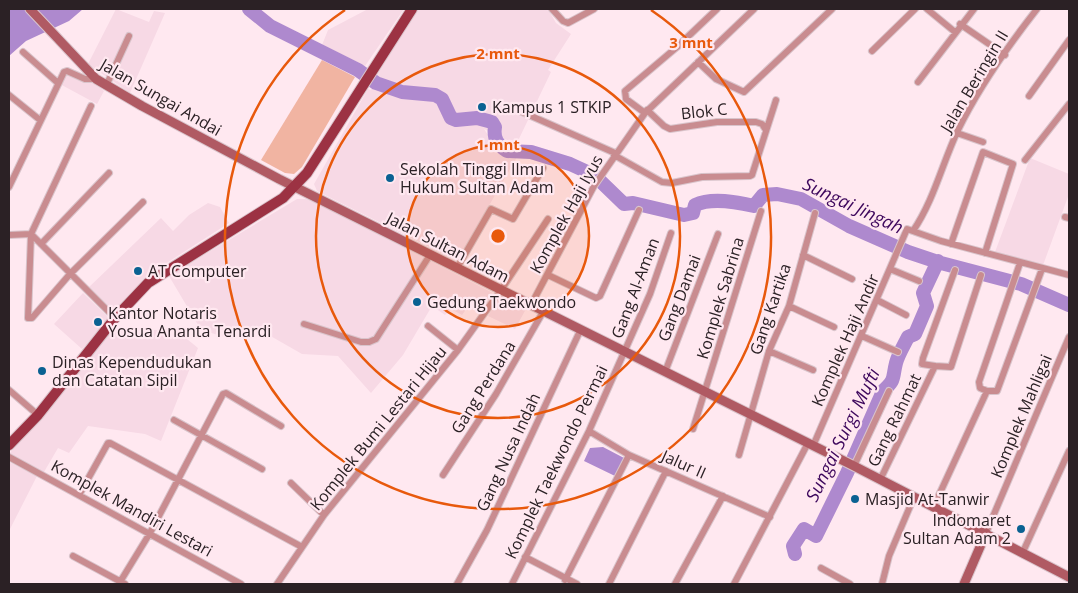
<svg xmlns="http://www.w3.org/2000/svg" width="1078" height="593" viewBox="0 0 1078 593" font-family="'Open Sans',sans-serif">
<rect width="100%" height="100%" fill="#ffe8f0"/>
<path fill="#f7d9e5" d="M116 9 149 22 154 11 165 13 130 93 88 64Z
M368 9H404L365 66 322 45 328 30Z
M418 9H548L556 23 571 34 548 70 551 72 516 145 484 129 494 144 517 157 457 261 317 191 314 184 368 89 371 90 373 87 440 101 444 112 451 122 475 124 465 118 455 116 451 110V102L421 92H408L375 78Z
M61 73 80 81 94 82 104 91 97 104 58 83Z
M1030 158 1069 174V194L1042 268 995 252Z
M297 199H306L323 206 493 293 482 311 470 304 462 315 451 309 445 315 432 306 403 355 371 393 338 356 302 354 260 330 232 339 201 330 169 276Z
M208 203 220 207 229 223 148 275 116 310 111 312 87 289 161 218 173 231 189 215Z
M83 293 109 318 82 349 54 324Z
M500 296 526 309 515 329 488 316Z
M112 328 120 330H176L198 348 161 441 145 434 88 426 69 453 58 448 44 472 9 454Z
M9 462 37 476 9 531Z"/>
<path fill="#f1b4a2" d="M322 60 355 77 302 167 294 174 285 173 261 160Z"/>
<path fill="#ae89ce" d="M9 9H83L69 21 26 41 9 56Z
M603 447 624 458 615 476 584 461 590 448Z"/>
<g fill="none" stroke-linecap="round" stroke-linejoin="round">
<path stroke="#ae89ce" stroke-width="14" d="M249 9 270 26 358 70 376 83 402 92 435 95 442 99 451 118 456 120 477 118 492 122 495 127C493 139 498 145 507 151L531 152 570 164 594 175 624 204 633 203 684 215 693 213 695 205C712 197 737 202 754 206L763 195 777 194 801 199 849 226 908 252 941 263 1021 284 1069 305
M795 554 793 546 804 529 816 536 847 473 883 391C896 379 892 379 896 363 898 355 904 345 908 337L915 334 927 306 923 293 938 261"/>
<g stroke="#d9c4cb" stroke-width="8">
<path id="street" d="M552 9 563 21 568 23 594 9
M927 9 955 32
M960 24 1005 55
M872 51 915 9
M23 52 58 83
M698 62 716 79 744 92 832 9
M918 82 974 9
M106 86 129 36
M9 95 40 120
M1029 96 1069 40
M91 106 31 234 28 318H32L70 274 143 202
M513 108 615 153
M647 110 664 126 670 129 717 122H756L762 124 766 130
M645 113 626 99 625 91 677 47 717 9
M957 133 983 142
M614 155 662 182 672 183 702 177 750 176 752 175 776 100
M1025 160 1069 104
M9 187 64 72 67 71 85 79H96
M1065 217 1069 218
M913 231C934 200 942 164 958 130 979 87 1008 46 1037 9
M9 235 31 234 115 318
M41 244 109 173
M951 244 983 152 1013 164 985 253
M803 255 852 279
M457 268 491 209 513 219 543 168
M890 269 919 281
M548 275 596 298 600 296 639 210
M877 300 906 315
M531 305 594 186 645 113 754 9
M789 306 834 327
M304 324 361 342H369L376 339 430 255
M428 326 458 350
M862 336 898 352
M769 351 813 370
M935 366 951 367 981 275
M665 372 718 234
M9 390 38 415
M987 391 980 388 979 382 1020 263
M174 420 262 469
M693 429 761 211
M589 431 629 455 770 517
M813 446 907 229 941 241 1069 275
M739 455 769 351 789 306 815 213
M9 457 241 584
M854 466 889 391
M443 475 496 394 543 312
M880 480 935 366 922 364 923 358 955 270
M291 483 324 515
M79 495 108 443H110L302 547
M933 508 987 391H997L1042 269
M986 533 1069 337
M1022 554 1069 451
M73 556 125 584
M525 557 577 584
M821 568 850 584
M565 580 629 455
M120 582 150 533 223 394 226 393 281 426
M277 584 324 515 458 350 501 290 548 219
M457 584 487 530 580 331
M512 584 589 431 650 294 671 233
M609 584 666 471
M675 584 723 496
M734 584 808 443
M882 584 889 556 914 497"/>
</g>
<g stroke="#d9c4cb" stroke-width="11">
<path id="secondary" d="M30 9 96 79 142 106 279 179 854 466 1069 577
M964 584 986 533"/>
</g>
<g stroke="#d9c4cb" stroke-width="12">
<path id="primary" d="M9 445 38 415 115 318 148 283 283 198 307 173 412 9"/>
</g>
<use href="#street" stroke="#c98c90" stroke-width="6"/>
<use href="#secondary" stroke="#b05a63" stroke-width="9"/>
<use href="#primary" stroke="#9c3243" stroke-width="10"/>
</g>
<circle cx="498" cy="236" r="91" fill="#e8590c" fill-opacity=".12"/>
<g fill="none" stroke="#e8590c" stroke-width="2.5">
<circle cx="498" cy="236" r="91"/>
<circle cx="498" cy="236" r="182"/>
<path d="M651 10A273 273 0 1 1 345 10"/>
</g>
<g fill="#0a6192" stroke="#ffe8f0" stroke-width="2">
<circle cx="482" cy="107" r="5"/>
<circle cx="390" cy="178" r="5"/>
<circle cx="138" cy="271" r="5"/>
<circle cx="417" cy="302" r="5"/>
<circle cx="98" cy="322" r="5"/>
<circle cx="42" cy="371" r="5"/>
<circle cx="855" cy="499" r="5"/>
<circle cx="1021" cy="529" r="5"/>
</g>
<g text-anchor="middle" stroke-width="4.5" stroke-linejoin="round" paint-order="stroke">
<g font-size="16" fill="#2b2125" stroke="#ffe8f0">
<text transform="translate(974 81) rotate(-59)" y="6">Jalan Beringin II</text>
<text transform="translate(161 97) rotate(30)" y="6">Jalan Sungai Andai</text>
<text transform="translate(704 111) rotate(-6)" y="6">Blok C</text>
<text transform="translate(566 214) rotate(-61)" y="6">Komplek Haji Iyus</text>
<text transform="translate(448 247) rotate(27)" y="6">Jalan Sultan Adam</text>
<text transform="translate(635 288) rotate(-69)" y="6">Gang Al-Aman</text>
<text transform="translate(679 298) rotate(-69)" y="6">Gang Damai</text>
<text transform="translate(720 298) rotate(-73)" y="6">Komplek Sabrina</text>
<text transform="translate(770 309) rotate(-71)" y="6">Gang Kartika</text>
<text transform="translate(845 340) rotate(-66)" y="6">Komplek Haji Andir</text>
<text transform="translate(483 387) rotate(-58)" y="6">Gang Perdana</text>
<text transform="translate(1021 416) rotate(-67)" y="6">Komplek Mahligai</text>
<text transform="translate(894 420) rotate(-64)" y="6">Gang Rahmat</text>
<text transform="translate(378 428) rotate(-51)" y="6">Komplek Bumi Lestari Hijau</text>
<text transform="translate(508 452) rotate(-65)" y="6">Gang Nusa Indah</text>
<text transform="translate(556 462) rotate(-64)" y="6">Komplek Taekwondo Permai</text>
<text transform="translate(684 464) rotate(24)" y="6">Jalur II</text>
<text transform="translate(132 508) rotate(29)" y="6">Komplek Mandiri Lestari</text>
</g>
<g font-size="16" fill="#2b2125" stroke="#ffe8f0" text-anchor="start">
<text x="492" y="113">Kampus 1 STKIP</text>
<text x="400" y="175">Sekolah Tinggi Ilmu<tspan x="400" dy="18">Hukum Sultan Adam</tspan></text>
<text x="148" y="277">AT Computer</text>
<text x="427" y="308">Gedung Taekwondo</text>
<text x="108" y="319">Kantor Notaris<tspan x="108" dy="18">Yosua Ananta Tenardi</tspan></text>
<text x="52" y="368">Dinas Kependudukan<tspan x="52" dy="18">dan Catatan Sipil</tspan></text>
<text x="865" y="505">Masjid At-Tanwir</text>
<text x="1011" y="526" text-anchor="end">Indomaret<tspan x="1011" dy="18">Sultan Adam 2</tspan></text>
</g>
<g font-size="18" font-style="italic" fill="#3d075c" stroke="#ffe8f0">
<text transform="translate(853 206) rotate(25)" y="6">Sungai Jingah</text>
<text transform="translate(843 435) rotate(-64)" y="6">Sungai Surgi Mufti</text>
</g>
</g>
<circle cx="498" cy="236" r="8" fill="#e8590c" stroke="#ffe8f0" stroke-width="2.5"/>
<g font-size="15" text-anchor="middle" font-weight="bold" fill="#e8590c" stroke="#ffe8f0" stroke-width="4.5" stroke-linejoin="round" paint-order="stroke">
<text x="691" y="48">3 mnt</text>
<text x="498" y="59">2 mnt</text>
<text x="498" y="150">1 mnt</text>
</g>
<rect width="1078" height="593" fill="none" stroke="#2b2125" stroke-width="20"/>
</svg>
